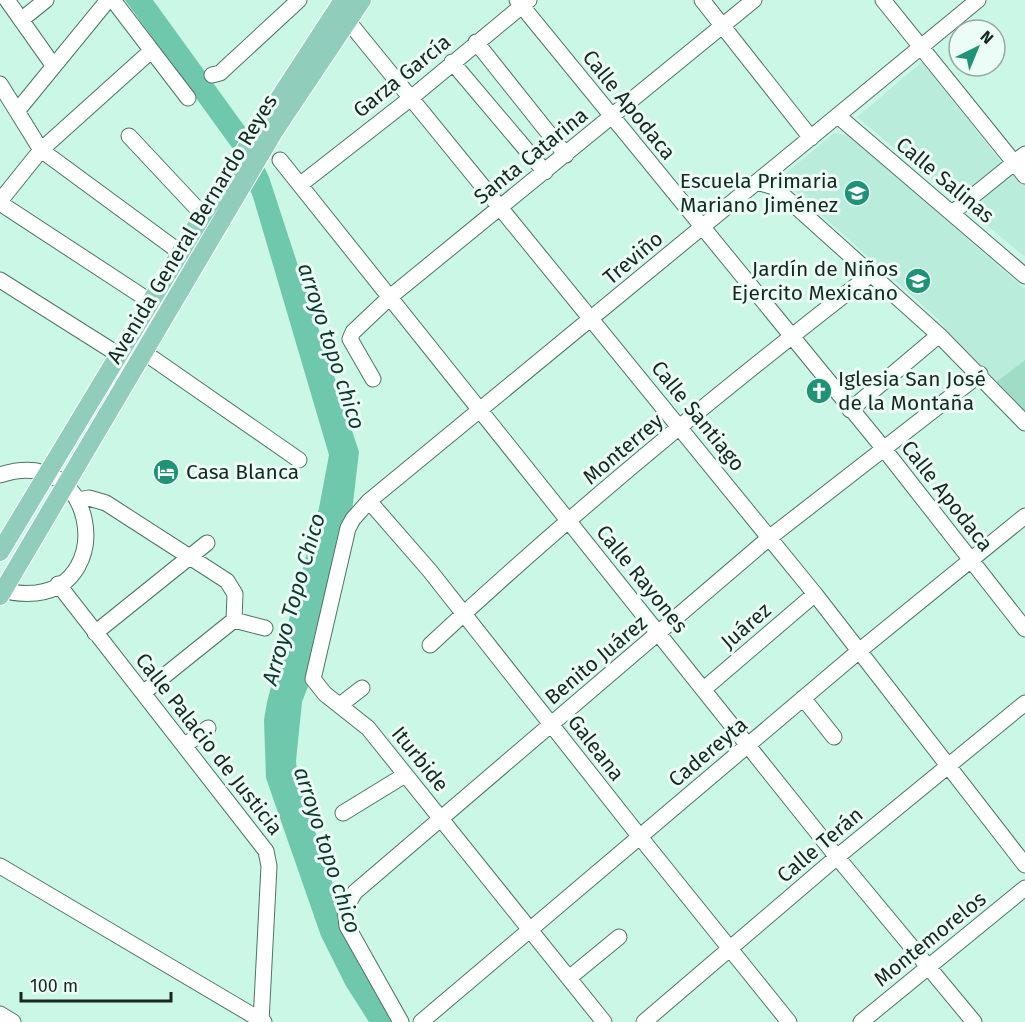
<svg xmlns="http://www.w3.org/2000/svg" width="1025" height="1022" viewBox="0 0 1025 1022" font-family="'Fira Sans',sans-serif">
<rect width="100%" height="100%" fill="#cbf7e7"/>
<path fill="#b9ecda" d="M922 62 1010 173 1025 161V257L857 117Z
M834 133 848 135 1025 289V360L991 386 938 319 780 178Z"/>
<path fill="#9fddc7" d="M1025 360V423L991 386Z"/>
<path fill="#70c8ac" d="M125 0H153L245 127 269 177 359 452 351 520 314 671 302 702 296 761 298 781 347 926 402 1022H369L346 986 321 936 266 778 264 720 267 702 319 508 329 455 253 197 233 149Z"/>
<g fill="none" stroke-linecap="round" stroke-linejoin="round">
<g stroke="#4d7467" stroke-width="17">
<path id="minor" d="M7 0 53 65
M113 0 188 98
M517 0 884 449 1025 629
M702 0 811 138
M883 0 1025 176
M21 20 46 0
M348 21 815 594 1025 865
M476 42 566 155
M452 62 545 172
M212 75 220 73 299 0
M0 84 41 150 181 253
M18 110 108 0
M838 116 1025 276
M129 136 203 215
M280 160 837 857 974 1022
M757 182 774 187 939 335 1025 423
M301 184 411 98 529 0
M0 201 41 150 151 51
M0 203 151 302
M952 213 1025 154
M0 280 119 355
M145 353 299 460
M373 379 350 339 353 332 390 297 754 0
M850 410 939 335
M0 475C95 443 117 584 36 593 24 594 11 594 0 588
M78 500 89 498 106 503 227 581 235 594 234 620 143 693
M369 501 430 571 640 837 789 1022
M58 584 266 851 269 866 261 1022
M234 620 265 628
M95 633 207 543
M430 645C570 514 719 392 870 275
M704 689 815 594
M803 698 834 737
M340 705 362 688
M184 746 208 728
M343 813 405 775
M0 866 264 1022
M569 978 619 937
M0 1014 13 1022
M401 1022 347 926 345 909 355 892 769 538 980 374
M421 1022 859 651 1025 516
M604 1022 368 728 325 694 313 679 348 528 353 519 369 501 978 0
M644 1022 837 857 1025 703
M861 1022 1025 888"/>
</g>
<g stroke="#fff" stroke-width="20">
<path id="major" d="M0 552 203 215 343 0
M0 596 275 130 362 0"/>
</g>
<use href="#minor" stroke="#fff" stroke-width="15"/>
<use href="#major" stroke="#91cdbb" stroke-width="18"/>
</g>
<defs>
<g id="school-disc" transform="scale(1.35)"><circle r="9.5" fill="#1f9376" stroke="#ecfdf7"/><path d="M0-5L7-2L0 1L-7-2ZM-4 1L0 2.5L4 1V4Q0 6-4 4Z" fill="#fff"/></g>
<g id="church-disc" transform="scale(1.35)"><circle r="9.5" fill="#1f9376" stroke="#ecfdf7"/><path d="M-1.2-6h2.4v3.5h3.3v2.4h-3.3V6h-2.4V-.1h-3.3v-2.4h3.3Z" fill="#fff"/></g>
<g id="hotel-disc" transform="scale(1.35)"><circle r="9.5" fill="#1f9376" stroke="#ecfdf7"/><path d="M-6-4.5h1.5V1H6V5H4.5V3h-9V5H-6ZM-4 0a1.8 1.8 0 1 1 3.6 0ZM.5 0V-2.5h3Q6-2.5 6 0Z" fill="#fff"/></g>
</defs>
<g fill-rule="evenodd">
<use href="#school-disc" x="857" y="193"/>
<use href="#school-disc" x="918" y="281"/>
<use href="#church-disc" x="819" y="391"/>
<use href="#hotel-disc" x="166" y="472"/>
</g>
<g text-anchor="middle" stroke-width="6" stroke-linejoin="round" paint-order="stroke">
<g font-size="21" fill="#172822" stroke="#ecfdf7">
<text transform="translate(402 76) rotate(-39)" y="7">Garza García</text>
<text transform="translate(629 105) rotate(51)" y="7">Calle Apodaca</text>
<text transform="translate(531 156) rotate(-39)" y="7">Santa Catarina</text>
<text transform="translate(945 180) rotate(40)" y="7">Calle Salinas</text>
<text transform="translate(192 229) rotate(-59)" y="7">Avenida General Bernardo Reyes</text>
<text transform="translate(633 258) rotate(-40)" y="7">Treviño</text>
<text transform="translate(698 416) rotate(51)" y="7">Calle Santiago</text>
<text transform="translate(623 449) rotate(-40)" y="7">Monterrey</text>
<text transform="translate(947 496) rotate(52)" y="7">Calle Apodaca</text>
<text transform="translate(642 579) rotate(51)" y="7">Calle Rayones</text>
<text transform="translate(746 626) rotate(-41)" y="7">Juárez</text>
<text transform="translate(596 660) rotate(-40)" y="7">Benito Juárez</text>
<text transform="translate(209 744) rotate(52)" y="7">Calle Palacio de Justicia</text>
<text transform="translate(596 748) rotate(52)" y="7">Galeana</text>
<text transform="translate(708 752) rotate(-40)" y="7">Cadereyta</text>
<text transform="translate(420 759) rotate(51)" y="7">Iturbide</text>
<text transform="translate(820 845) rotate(-40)" y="7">Calle Terán</text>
<text transform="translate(930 939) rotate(-39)" y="7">Montemorelos</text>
</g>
<g font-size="21" fill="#172822" stroke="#ecfdf7" text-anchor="end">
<text x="838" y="188">Escuela Primaria<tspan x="838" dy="24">Mariano Jiménez</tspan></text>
<text x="898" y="276">Jardín de Niños<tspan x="898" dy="24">Ejercito Mexicano</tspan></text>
<text x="838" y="386" text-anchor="start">Iglesia San José<tspan x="838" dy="24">de la Montaña</tspan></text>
<text x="186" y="479" text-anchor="start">Casa Blanca</text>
</g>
<g font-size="22" font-style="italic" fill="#0f382c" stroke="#ecfdf7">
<text transform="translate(332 346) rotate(72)" y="8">arroyo topo chico</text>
<text transform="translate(293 599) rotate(-74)" y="8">Arroyo Topo Chico</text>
<text transform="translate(328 850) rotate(72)" y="8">arroyo topo chico</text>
</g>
</g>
<g transform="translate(977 48) rotate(43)"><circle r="28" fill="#ecfdf7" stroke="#97a8a2" stroke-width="1.5"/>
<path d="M0-4.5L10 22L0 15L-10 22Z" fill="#1f9376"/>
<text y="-9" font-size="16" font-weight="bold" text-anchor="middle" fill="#172822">N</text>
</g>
<path d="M21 992v9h150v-9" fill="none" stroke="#172822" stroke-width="3"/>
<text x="30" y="992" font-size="18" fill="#172822" stroke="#ecfdf7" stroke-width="4.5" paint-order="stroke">100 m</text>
</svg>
